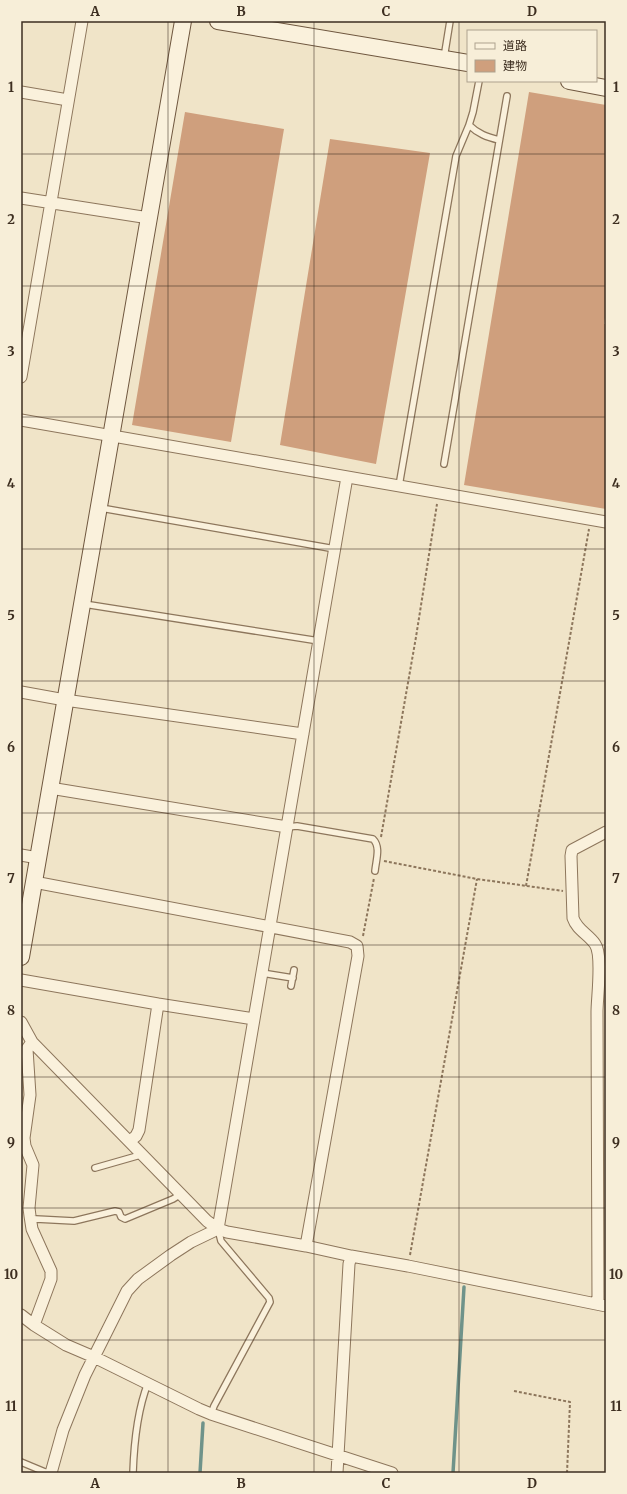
<svg xmlns="http://www.w3.org/2000/svg" width="627" height="1494" viewBox="0 0 627 1494" font-family="Merriweather,'Noto Sans JP',serif">
<rect width="100%" height="100%" fill="#f0e4c8"/>
<g fill="none" stroke-linecap="round" stroke-linejoin="round">
<path stroke="#6f938a" stroke-width="3.5" d="M200 1473 203 1423
M453 1473 464 1287"/>
</g>
<path fill="#cf9f7d" d="M529 92 606 105V311L604 324H606V509L464 485Z
M185 112 284 129 231 442 132 425Z
M330 139 430 153 376 464 280 445Z"/>
<g fill="none" stroke-linecap="round" stroke-linejoin="round">
<g stroke="#8d765c" stroke-width="8">
<path id="lane" d="M444 58 450 21
M469 125 473 112 479 81
M444 464 507 96
M399 486 456 156 469 125C478 134 487 137 499 140
M101 508 335 549
M84 604 319 641
M287 827 297 826 373 839C381 847 376 860 375 871
M262 973 293 978
M291 986 294 970
M95 1168 137 1156 141 1153
M31 1221 36 1219 74 1221 115 1211 119 1212 121 1217 125 1219 173 1199 181 1194
M211 1414 214 1406 270 1302 269 1298 221 1241 218 1229
M21 1462 45 1472 50 1473
M133 1473C134 1443 137 1411 148 1383"/>
</g>
<g stroke="#8d765c" stroke-width="13">
<path id="street" d="M21 92 68 100
M21 198 149 218
M21 377 82 21
M21 420 606 522
M21 692 65 700 303 734
M50 788 287 827
M21 855 38 858
M34 882 350 942 357 946 358 956 306 1246
M21 980 158 1004
M21 1022 32 1042 207 1221 218 1229 227 1232 306 1246 351 1256 408 1266 606 1306
M32 1042 27 1049 30 1095 24 1138 25 1146 33 1165 29 1208 30 1216 32 1229 51 1271V1279L34 1325
M130 1141 136 1136 139 1130 158 1004 254 1019
M598 1304 597 1012C597 997 603 955 595 944 588 934 577 930 573 918L571 856 572 850 606 832
M21 1315 34 1325 66 1345 94 1357 199 1409 211 1414 392 1473
M51 1473 63 1430 85 1375 127 1291 138 1279 171 1255 191 1242 218 1229 347 477
M337 1473 349 1264 351 1256"/>
</g>
<g stroke="#6f573f" stroke-width="18">
<path id="secondary" d="M218 21 468 63
M569 81 606 88
M21 957 183 21"/>
</g>
<path stroke="#8d765c" stroke-width="2" stroke-dasharray="3 2" stroke-linecap="butt" d="M381 837 416 637 437 504
M384 861 477 879 563 891
M526 886 589 529
M363 936 374 878
M410 1255 477 879
M514 1391 570 1402 567 1473"/>
<use href="#lane" stroke="#faf1dc" stroke-width="5.5"/>
<use href="#street" stroke="#faf1dc" stroke-width="11"/>
<use href="#secondary" stroke="#faf1dc" stroke-width="16"/>
</g>
<path fill="none" stroke="#3d2e20" stroke-width="1" stroke-opacity="0.55" d="M168 21V1473M314 21V1473M459 21V1473M21 154H606M21 286H606M21 417H606M21 549H606M21 681H606M21 813H606M21 945H606M21 1077H606M21 1208H606M21 1340H606"/>
<rect width="627" height="1494" fill="none" stroke="#f7eed8" stroke-width="44"/>
<rect x="467" y="30" width="130" height="52" fill="#f7eed8" stroke="#ada18e"/>
<rect x="475" y="43" width="20" height="6" fill="#faf1dc" stroke="#ada18e"/>
<text x="503" y="50" font-size="12" fill="#3d2e20">道路</text>
<rect x="475" y="60" width="20" height="12" fill="#cf9f7d" stroke="#ada18e"/>
<text x="503" y="70" font-size="12" fill="#3d2e20">建物</text>
<rect x="22" y="22" width="583" height="1450" fill="none" stroke="#3d2e20" stroke-width="1.5"/>
<g font-size="13" text-anchor="middle" font-weight="bold" fill="#3d2e20">
<text x="95" y="16">A</text>
<text x="241" y="16">B</text>
<text x="386" y="16">C</text>
<text x="532" y="16">D</text>
<text x="11" y="92">1</text>
<text x="616" y="92">1</text>
<text x="11" y="224">2</text>
<text x="616" y="224">2</text>
<text x="11" y="356">3</text>
<text x="616" y="356">3</text>
<text x="11" y="488">4</text>
<text x="616" y="488">4</text>
<text x="11" y="620">5</text>
<text x="616" y="620">5</text>
<text x="11" y="752">6</text>
<text x="616" y="752">6</text>
<text x="11" y="883">7</text>
<text x="616" y="883">7</text>
<text x="11" y="1015">8</text>
<text x="616" y="1015">8</text>
<text x="11" y="1147">9</text>
<text x="616" y="1147">9</text>
<text x="11" y="1279">10</text>
<text x="616" y="1279">10</text>
<text x="11" y="1411">11</text>
<text x="616" y="1411">11</text>
<text x="95" y="1488">A</text>
<text x="241" y="1488">B</text>
<text x="386" y="1488">C</text>
<text x="532" y="1488">D</text>
</g>
</svg>
